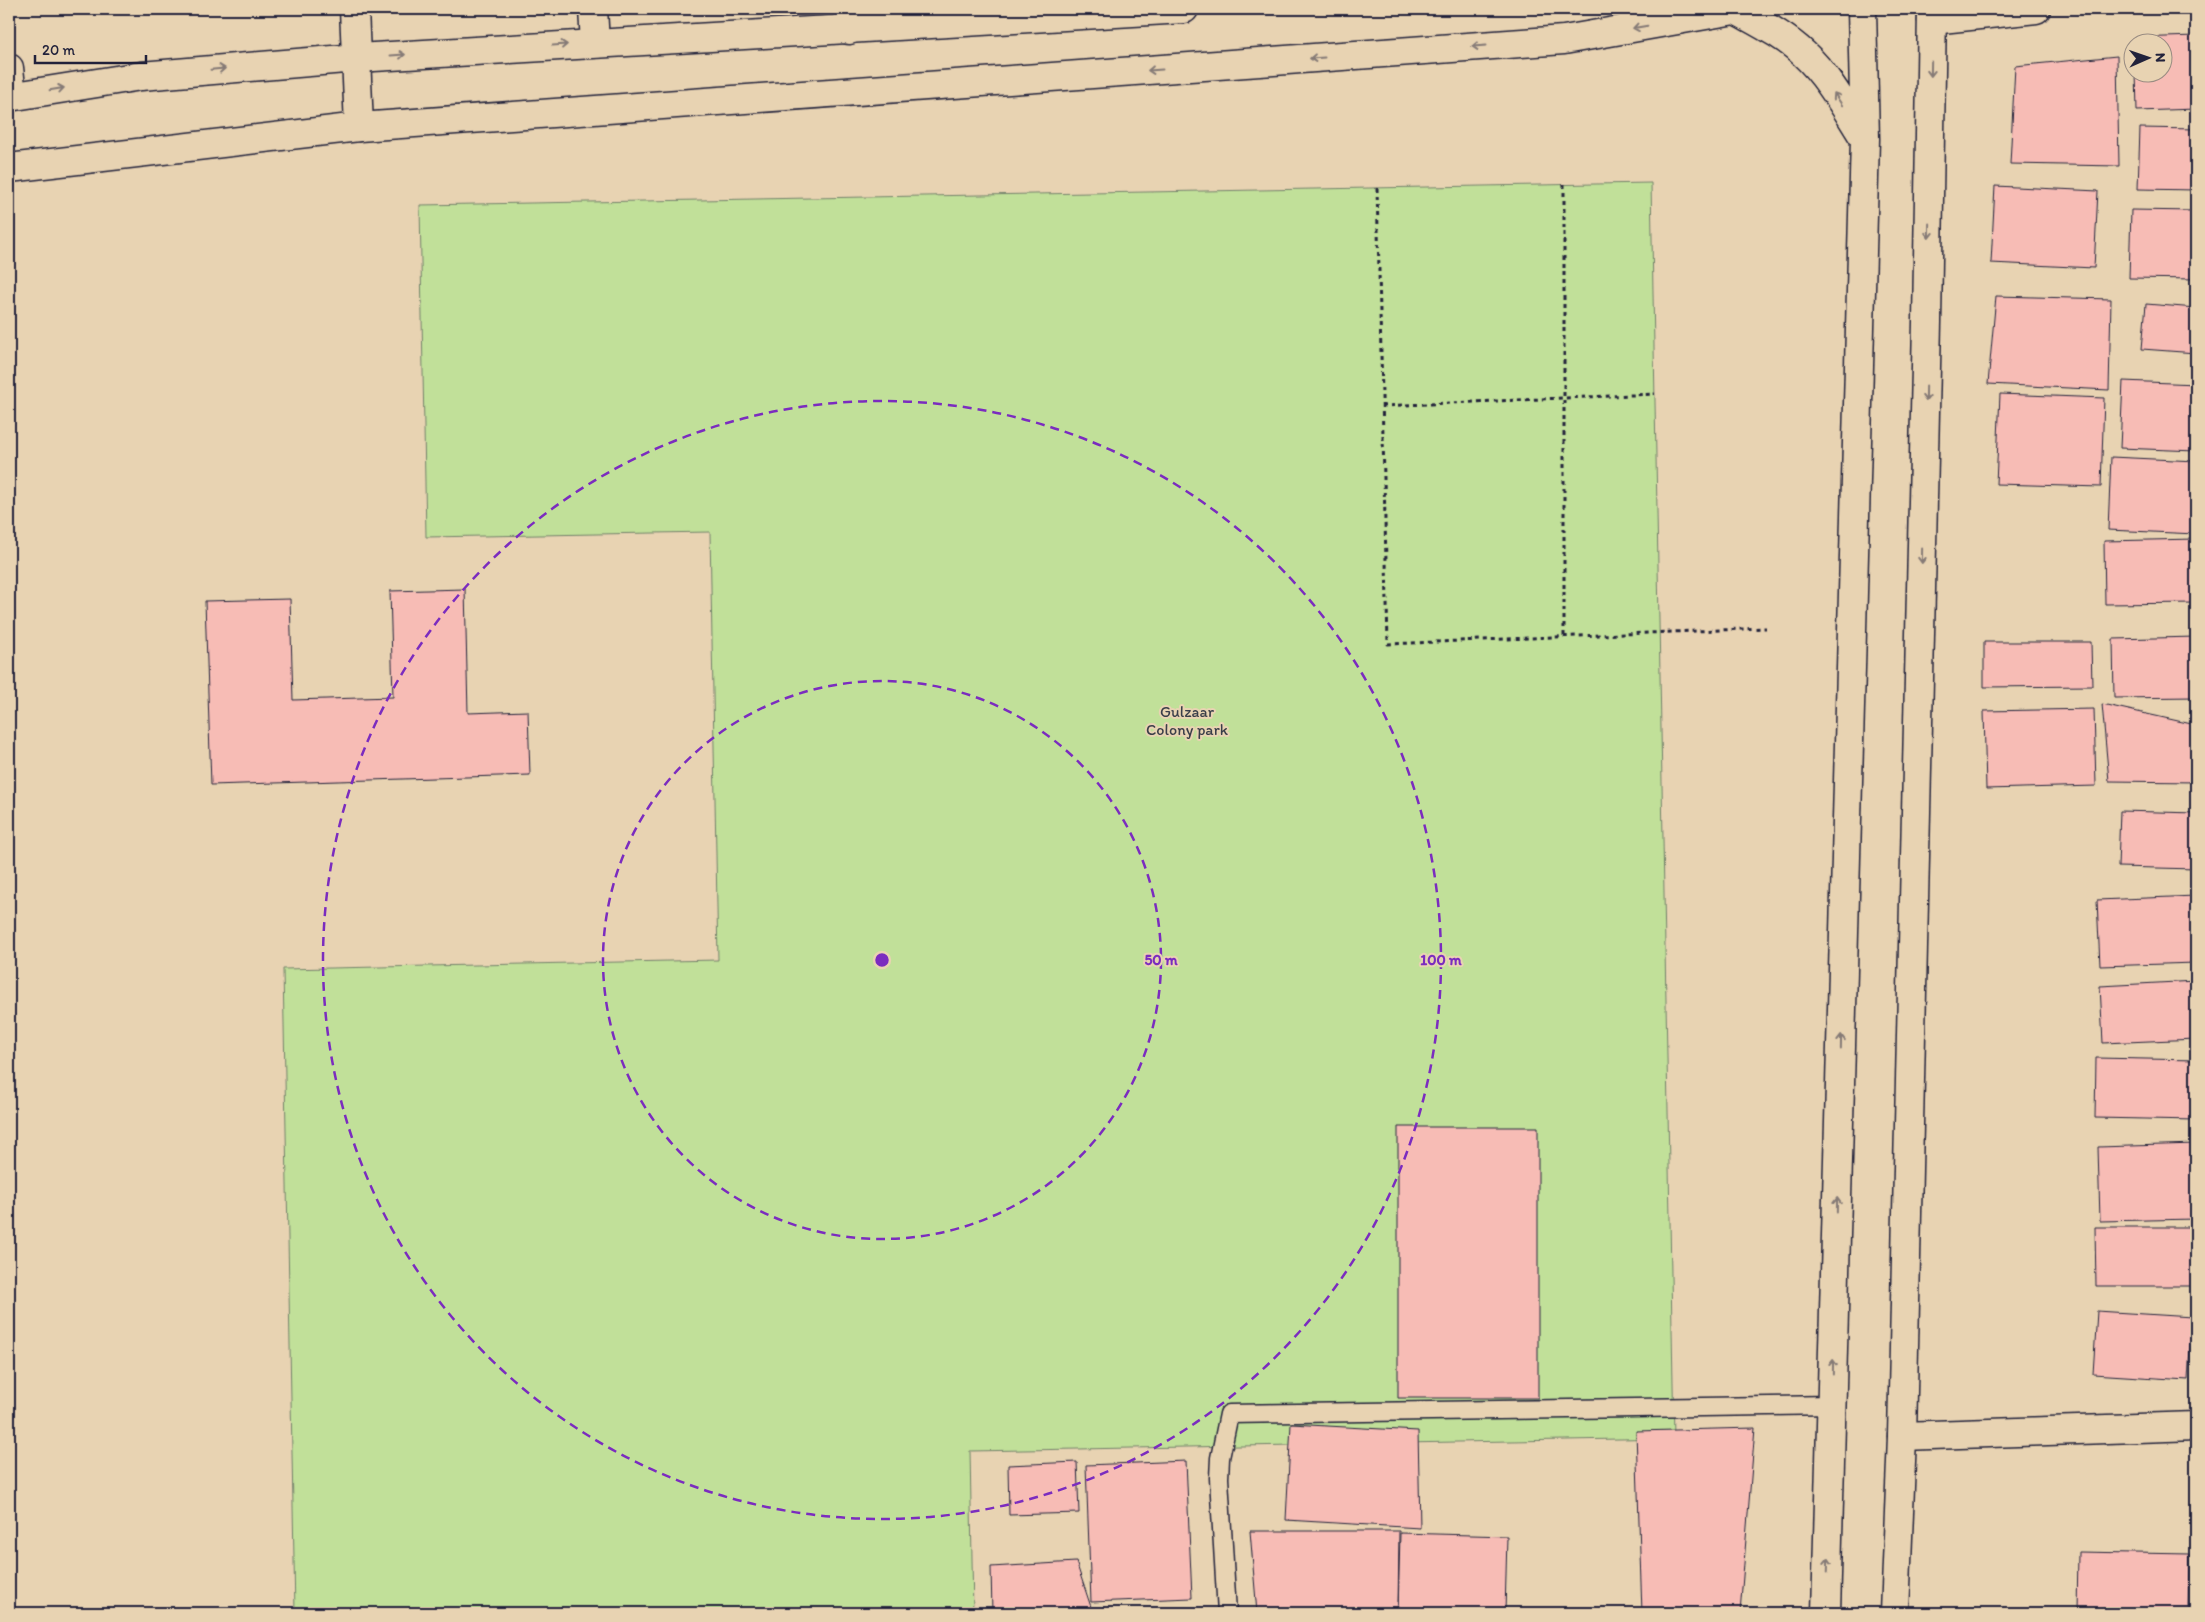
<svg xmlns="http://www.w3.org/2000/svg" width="2205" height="1622" viewBox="0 0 2205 1622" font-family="Itim,sans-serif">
<rect width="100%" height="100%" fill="#e8d3b2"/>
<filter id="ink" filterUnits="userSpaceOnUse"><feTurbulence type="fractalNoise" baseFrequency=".02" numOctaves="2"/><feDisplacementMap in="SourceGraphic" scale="10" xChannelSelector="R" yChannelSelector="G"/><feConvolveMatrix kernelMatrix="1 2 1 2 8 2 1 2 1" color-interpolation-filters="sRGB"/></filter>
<g filter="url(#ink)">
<path fill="#c1e099" stroke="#72816a" d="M1651 183 1674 1438 970 1451 973 1613H295L283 969 718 960 710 532 426 537 420 205Z"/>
<path fill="#f7bcb5" stroke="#22223b" d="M2196 36V109L2137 111 2136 72H2162V42H2135V38Z
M2117 56 2119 166 2010 164 2015 66Z
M2140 128 2196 129V190L2138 189Z
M1995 186 2098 191 2094 268 1991 263Z
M2131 210 2196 211V279L2129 278Z
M1996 296 2111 299 2109 390 1988 384Z
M2146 304 2196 308V353L2142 349Z
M2123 381 2196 384V451L2120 448Z
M2000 394 2104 398 2101 487 1996 484Z
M2111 457 2196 461V534L2108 530Z
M2196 539V603L2105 604 2104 541Z
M465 589 468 713 528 711 530 775 211 785 205 601 290 599 293 700 393 697 390 591Z
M2196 637V697L2114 698 2113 639Z
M1984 642H2091L2092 686 1984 687Z
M2102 704 2196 725V782L2109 781Z
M2094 709 2096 786 1986 789 1984 711Z
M2120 811 2196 813V869L2118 867Z
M2196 896V963L2100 966 2097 900Z
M2196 981V1039L2103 1043 2100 986Z
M2096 1058 2196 1060V1120L2095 1118Z
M1398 1127H1538V1398H1398Z
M2196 1144V1219L2100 1221 2098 1147Z
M2095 1227H2195V1286H2096Z
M2097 1311 2192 1317 2188 1380 2093 1374Z
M1291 1424 1418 1431 1420 1528 1286 1520Z
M1755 1428 1740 1613H1642L1636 1431Z
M1186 1461 1192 1598 1091 1602 1086 1465Z
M1077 1462 1079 1513 1009 1515 1008 1465Z
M1250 1531H1399L1398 1613H1257Z
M1400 1533 1507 1536 1505 1613H1398Z
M2078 1552 2190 1554 2189 1613H2077Z
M1076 1562 1093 1613H992L991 1567Z"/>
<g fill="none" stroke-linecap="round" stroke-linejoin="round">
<g stroke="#22223b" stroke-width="21">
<path id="lane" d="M1227 1613 1219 1478 1220 1458 1229 1414 1832 1405"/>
</g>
<g stroke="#22223b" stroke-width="31">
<path id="street" d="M354 9 359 127
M593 9 595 43
M847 9 849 30
M1932 20 2036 9
M9 68 12 96
M1902 1436 2196 1426"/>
</g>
<g stroke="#22223b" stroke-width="31">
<path id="secondary" d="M1736 10C1759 23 1784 35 1804 54 1829 77 1847 111 1865 139
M9 97 141 76 357 58 1184 9
M9 168 359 127 1564 40 1740 9
M1826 1613 1865 139 1862 9
M1895 1613 1902 1436 1927 322 1932 9"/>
</g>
<path stroke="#22223b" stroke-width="3" stroke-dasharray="4 4" stroke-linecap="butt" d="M1377 188 1388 644 1766 628
M1382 406 1655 394
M1564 636V184"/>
<use href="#lane" stroke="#e8d3b2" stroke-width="18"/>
<use href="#street" stroke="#e8d3b2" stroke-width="28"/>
<use href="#secondary" stroke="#e8d3b2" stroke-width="28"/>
</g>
<defs><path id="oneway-shaft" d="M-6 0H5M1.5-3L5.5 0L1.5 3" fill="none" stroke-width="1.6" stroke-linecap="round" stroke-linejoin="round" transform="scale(1.25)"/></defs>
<g stroke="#857a76">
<use href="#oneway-shaft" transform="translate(1640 27) rotate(170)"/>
<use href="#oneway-shaft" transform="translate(560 45) rotate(-4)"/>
<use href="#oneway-shaft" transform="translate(1479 46) rotate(176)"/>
<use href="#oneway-shaft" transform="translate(398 55) rotate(-4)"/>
<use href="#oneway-shaft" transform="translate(1317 58) rotate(176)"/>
<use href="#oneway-shaft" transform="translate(218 69) rotate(-5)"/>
<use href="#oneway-shaft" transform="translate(1931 69) rotate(91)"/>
<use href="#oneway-shaft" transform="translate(1155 70) rotate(176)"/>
<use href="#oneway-shaft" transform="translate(57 89) rotate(-9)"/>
<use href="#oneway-shaft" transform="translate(1838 99) rotate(-123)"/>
<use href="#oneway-shaft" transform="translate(1929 231) rotate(91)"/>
<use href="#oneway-shaft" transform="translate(1926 394) rotate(91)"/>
<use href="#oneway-shaft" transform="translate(1922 556) rotate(91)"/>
<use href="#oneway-shaft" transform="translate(1841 1042) rotate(-89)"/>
<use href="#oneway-shaft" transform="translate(1837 1205) rotate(-89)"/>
<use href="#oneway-shaft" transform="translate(1833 1367) rotate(-89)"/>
<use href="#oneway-shaft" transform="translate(1828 1565) rotate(-88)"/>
</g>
</g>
<g fill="none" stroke="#7b2cbf" stroke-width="2.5" stroke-dasharray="9 6">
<circle cx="882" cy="960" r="279"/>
<circle cx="882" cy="960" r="559"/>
</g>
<g text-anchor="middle" stroke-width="4" stroke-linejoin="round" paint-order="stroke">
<g font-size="16" fill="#3a3e49" stroke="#e8d3b2">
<text x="1187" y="717">Gulzaar<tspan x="1187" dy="18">Colony park</tspan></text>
</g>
</g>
<circle cx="882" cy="960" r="8" fill="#7b2cbf" stroke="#e8d3b2" stroke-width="2.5"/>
<g font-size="15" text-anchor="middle" font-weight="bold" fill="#7b2cbf" stroke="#e8d3b2" stroke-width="4" stroke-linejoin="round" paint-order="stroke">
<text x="1161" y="965">50 m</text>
<text x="1441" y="965">100 m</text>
</g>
<rect width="2205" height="1622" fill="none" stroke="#e8d3b2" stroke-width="30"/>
<rect x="15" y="15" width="2175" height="1592" fill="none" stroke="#22223b" stroke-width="2" filter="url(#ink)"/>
<g transform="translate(2148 58) rotate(88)"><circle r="24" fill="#e8d3b2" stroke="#998c82"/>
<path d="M0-4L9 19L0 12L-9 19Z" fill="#22223b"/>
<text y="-8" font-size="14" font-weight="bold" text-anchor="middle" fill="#22223b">N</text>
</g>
<path d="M35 55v8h111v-8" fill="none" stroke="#22223b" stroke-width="2.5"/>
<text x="42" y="55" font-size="15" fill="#22223b" stroke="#e8d3b2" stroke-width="4" paint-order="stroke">20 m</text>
</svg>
